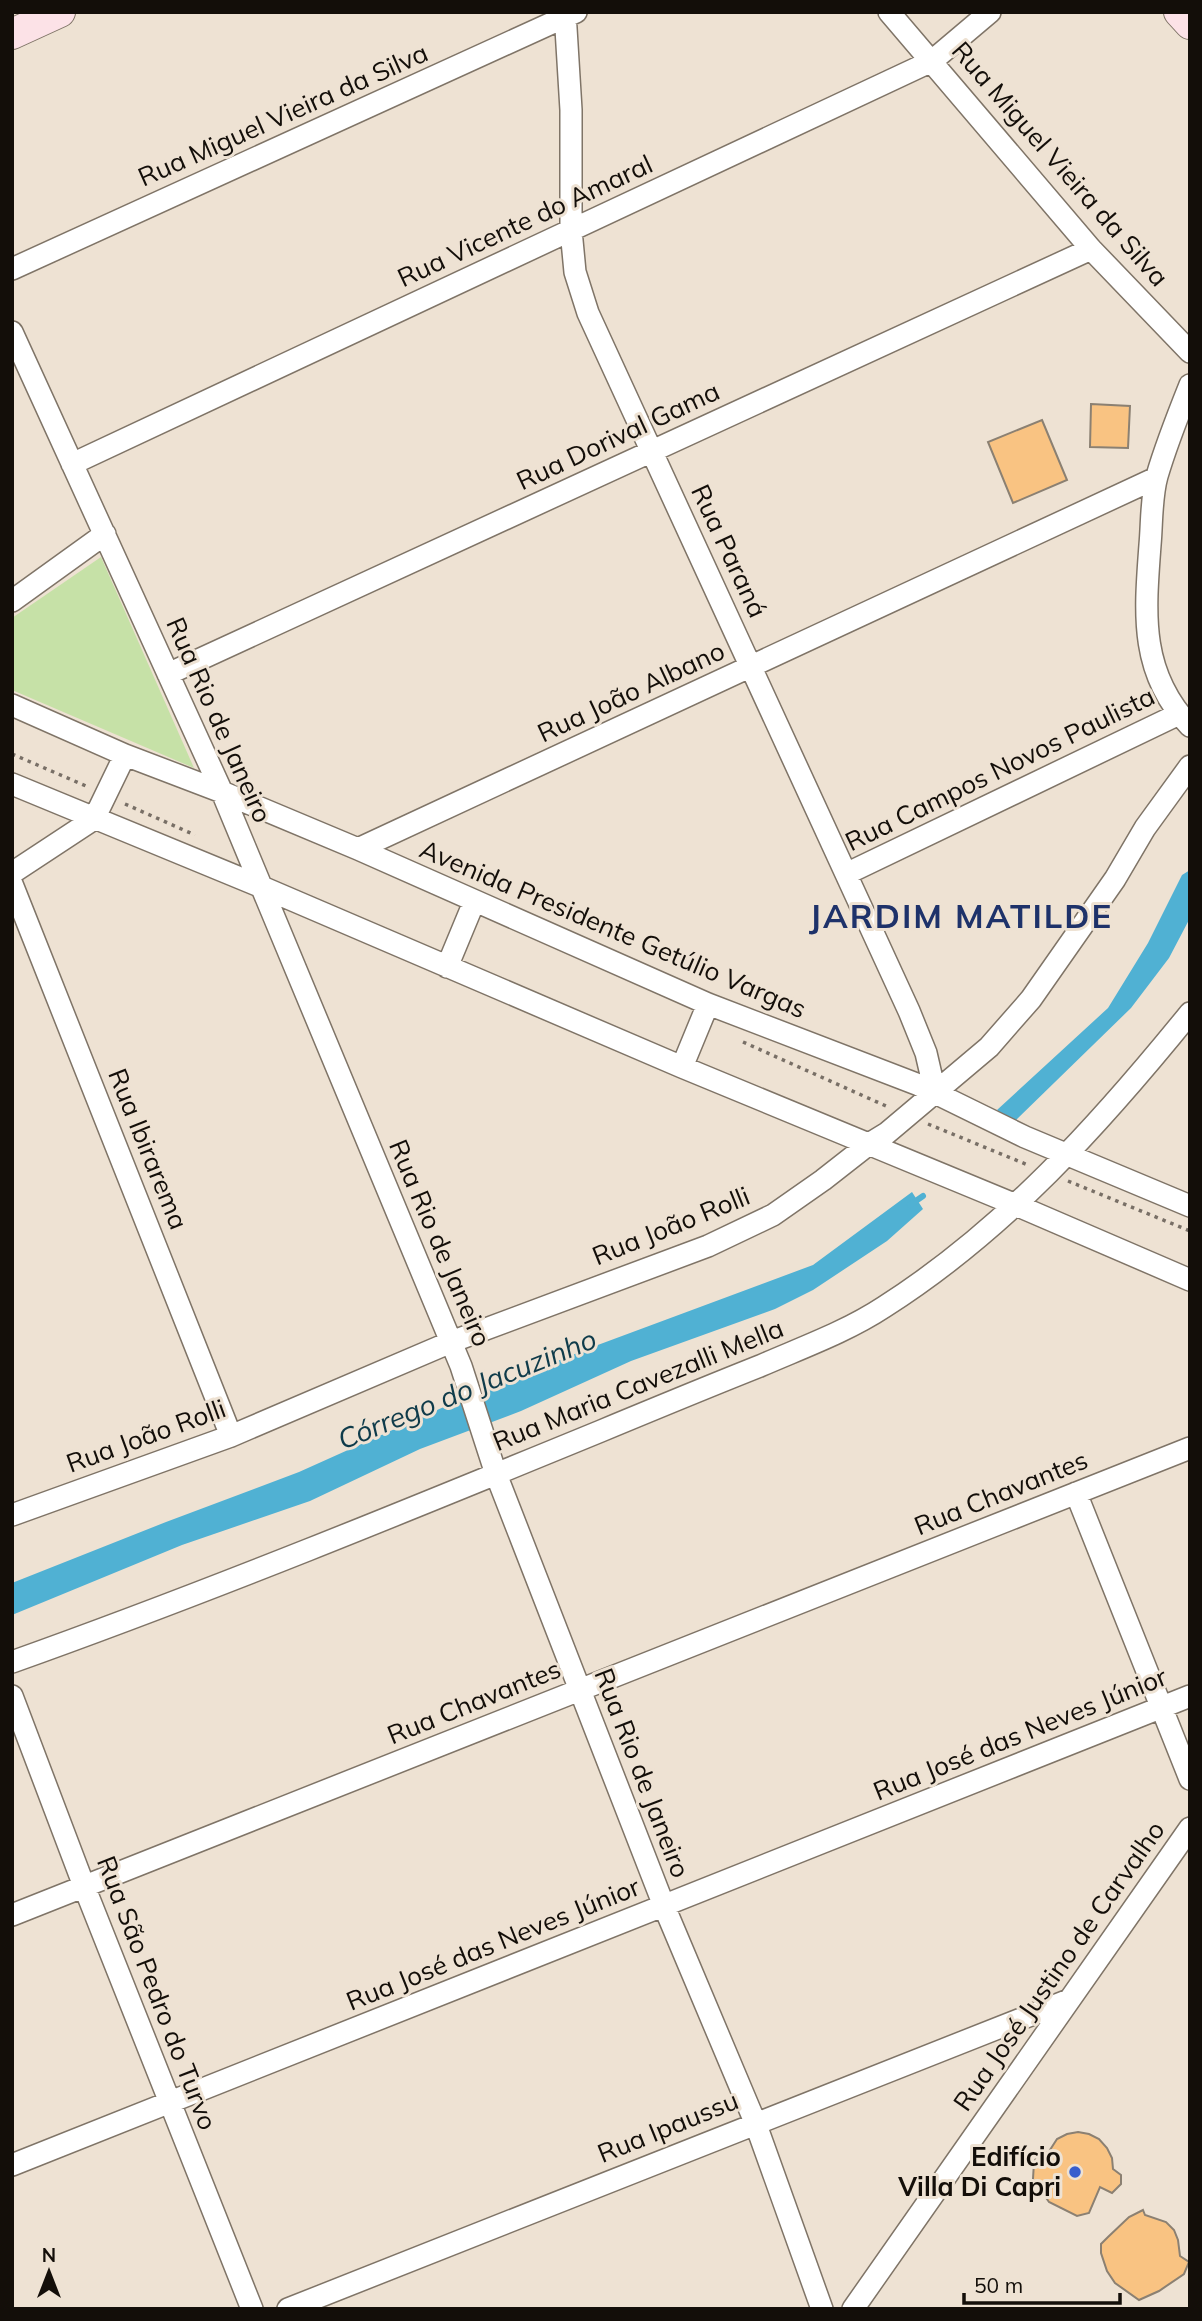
<svg xmlns="http://www.w3.org/2000/svg" width="1202" height="2321" viewBox="0 0 1202 2321" font-family="Mulish,sans-serif">
<rect width="100%" height="100%" fill="#eee2d3"/>
<path fill="#c6e1a7" d="M101 557 194 768 12 690V618Z"/>
<path fill="#50b1d3" d="M1190 870V918L1169 958 1131 1008 1013 1123 997 1110 1108 1008 1148 943 1182 875Z
M912 1192 923 1209 887 1241 813 1290 775 1309 631 1361 521 1411 420 1449 310 1501 182 1545 12 1615V1583L166 1522 299 1472 446 1406 587 1349 813 1265Z"/>
<g fill="none" stroke-linecap="round" stroke-linejoin="round">
<path stroke="#50b1d3" stroke-width="6" d="M910 1205 923 1196"/>
</g>
<path fill="#f9c382" stroke="#8b8072" stroke-width="2" d="M1091 404 1130 406 1128 448 1090 447Z
M1042 420 1067 480 1013 503 988 442Z
M1078 2132 1089 2134 1099 2139 1107 2148 1112 2158 1113 2169 1121 2175V2184L1112 2193 1100 2187 1089 2213 1077 2216 1049 2202 1033 2179 1034 2162 1041 2150 1048 2153 1057 2139 1067 2134Z
M1143 2210 1145 2215 1166 2222 1174 2230 1178 2240 1180 2256 1189 2262 1184 2274 1159 2291 1139 2300 1115 2283 1107 2271 1101 2253V2244L1108 2237 1129 2217Z"/>
<g fill="none" stroke-linecap="round" stroke-linejoin="round">
<g stroke="#7f7467" stroke-width="24">
<path id="street" d="M565 12 571 110V230L575 272 588 313 909 1011 926 1053 935 1092
M889 12 1091 249 1190 352
M12 269 576 12
M12 332 222 792 461 1366 496 1474 664 1906 755 2122 822 2309
M1190 385C1178 415 1166 445 1157 476 1151 497 1152 523 1150 545 1145 613 1139 672 1190 726
M72 464 932 61 990 12
M12 601 105 534
M168 674 1091 249
M12 705 125 755 222 792 358 849 708 1004 919 1085 1025 1137 1190 1206
M12 784 262 887 682 1067 1016 1205 1190 1280
M358 849 1156 478
M12 873 94 819 125 755
M846 874 1179 714
M12 884 231 1436
M447 967 474 902
M682 1067 708 1004
M1076 1493 1190 1779
M12 1515 231 1436 451 1342 708 1246 773 1215 823 1180 869 1144 887 1133 989 1047 1031 999 1115 879 1145 828 1190 766
M12 1662C211 1591 406 1511 601 1431 654 1409 707 1387 760 1366 801 1348 846 1332 884 1307 1005 1230 1100 1124 1190 1013
M12 1696 84 1886 252 2309
M12 1915 1190 1448
M12 2165 1190 1696
M288 2309 1069 2000
M853 2309 1190 1828"/>
</g>
<g stroke="#7f7467" stroke-width="32">
<path id="secondary" d="M1179 12 1190 24
M12 34 60 12"/>
</g>
<path stroke="#786f66" stroke-width="3.5" stroke-dasharray="3.5 5" stroke-linecap="butt" d="M12 754 86 786
M125 804 195 835
M743 1042 886 1106
M928 1124 1028 1165
M1068 1181 1190 1231"/>
<use href="#street" stroke="#fff" stroke-width="21"/>
<use href="#secondary" stroke="#fce2e7" stroke-width="30"/>
</g>
<circle fill="#375dcd" stroke="#eee2d3" stroke-width="2.5" cx="1075" cy="2172" r="7"/>
<g text-anchor="middle" stroke-width="6" stroke-linejoin="round" paint-order="stroke">
<g font-size="26" fill="#130e09" stroke="#eee2d3">
<text transform="translate(283 115) rotate(-24)" y="9">Rua Miguel Vieira da Silva</text>
<text transform="translate(1060 164) rotate(49)" y="9">Rua Miguel Vieira da Silva</text>
<text transform="translate(525 221) rotate(-25)" y="9">Rua Vicente do Amaral</text>
<text transform="translate(618 436) rotate(-25)" y="9">Rua Dorival Gama</text>
<text transform="translate(729 551) rotate(65)" y="9">Rua Paraná</text>
<text transform="translate(631 692) rotate(-25)" y="9">Rua João Albano</text>
<text transform="translate(219 720) rotate(66)" y="9">Rua Rio de Janeiro</text>
<text transform="translate(1000 769) rotate(-26)" y="9">Rua Campos Novos Paulista</text>
<text transform="translate(613 929) rotate(23)" y="9">Avenida Presidente Getúlio Vargas</text>
<text transform="translate(148 1149) rotate(68)" y="9">Rua Ibirarema</text>
<text transform="translate(671 1226) rotate(-22)" y="9">Rua João Rolli</text>
<text transform="translate(440 1243) rotate(67)" y="9">Rua Rio de Janeiro</text>
<text transform="translate(638 1385) rotate(-22)" y="9">Rua Maria Cavezalli Mella</text>
<text transform="translate(146 1436) rotate(-20)" y="9">Rua João Rolli</text>
<text transform="translate(1001 1493) rotate(-22)" y="9">Rua Chavantes</text>
<text transform="translate(474 1702) rotate(-22)" y="9">Rua Chavantes</text>
<text transform="translate(1020 1734) rotate(-22)" y="9">Rua José das Neves Júnior</text>
<text transform="translate(642 1773) rotate(69)" y="9">Rua Rio de Janeiro</text>
<text transform="translate(493 1944) rotate(-22)" y="9">Rua José das Neves Júnior</text>
<text transform="translate(1059 1966) rotate(-55)" y="9">Rua José Justino de Carvalho</text>
<text transform="translate(157 1993) rotate(69)" y="9">Rua São Pedro do Turvo</text>
<text transform="translate(668 2127) rotate(-22)" y="9">Rua Ipaussu</text>
</g>
<g font-size="26" font-weight="bold" fill="#130e09" stroke="#eee2d3" text-anchor="end">
<text x="1061" y="2166">Edifício<tspan x="1061" dy="30">Villa Di Capri</tspan></text>
</g>
<g font-size="28" font-style="italic" fill="#0f3b4a" stroke="#eee2d3">
<text transform="translate(467 1389) rotate(-22)" y="10">Córrego do Jacuzinho</text>
</g>
<g font-size="33" font-weight="bold" letter-spacing="2" fill="#1e326a" stroke="#eee2d3">
<text x="961" y="928">JARDIM MATILDE</text>
</g>
</g>
<rect width="1202" height="2321" fill="none" stroke="#130e09" stroke-width="28"/>
<g transform="translate(49 2272)" stroke="#eee2d3" stroke-width="5" paint-order="stroke">
<path d="M0-5L12 26L0 18L-12 26Z" fill="#130e09"/>
<text y="-10" font-size="19" font-weight="bold" text-anchor="middle" fill="#130e09">N</text>
</g>
<path d="M964 2293v10h156v-10" fill="none" stroke="#130e09" stroke-width="3.5"/>
<text x="974" y="2293" font-size="21" fill="#130e09" stroke="#eee2d3" stroke-width="5" paint-order="stroke">50 m</text>
</svg>
